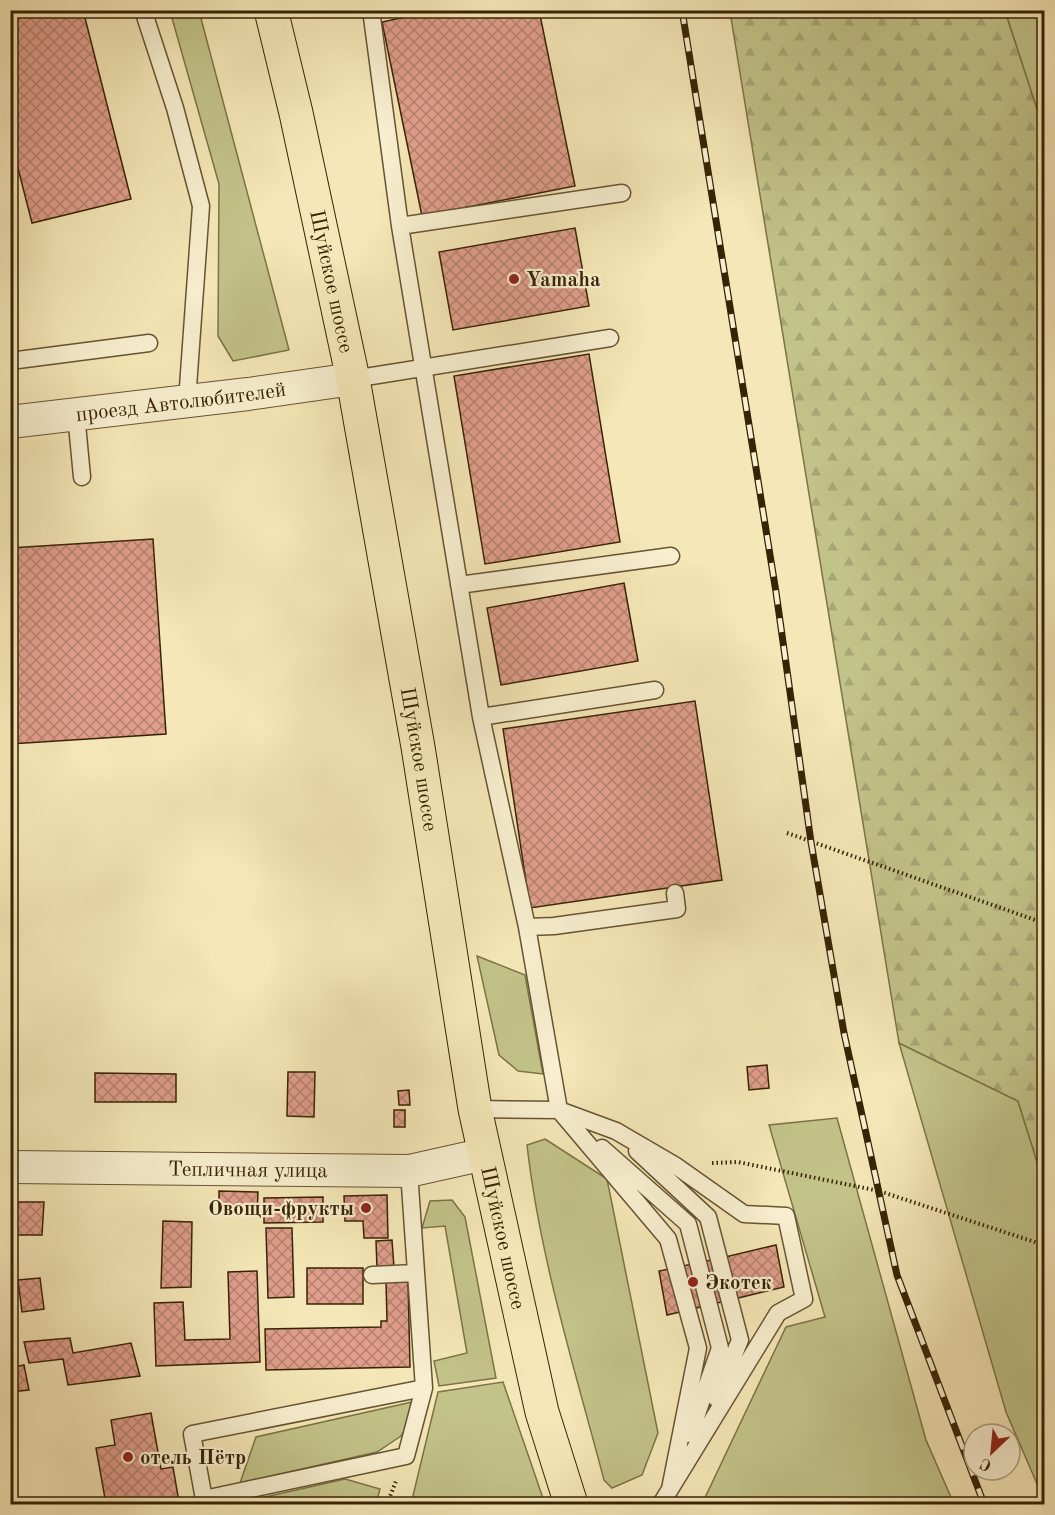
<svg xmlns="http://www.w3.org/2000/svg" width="1055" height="1515" viewBox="0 0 1055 1515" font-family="'Old Standard TT',serif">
<defs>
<pattern id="forest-firs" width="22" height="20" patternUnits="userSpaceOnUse" patternTransform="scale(1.5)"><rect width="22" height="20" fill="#c2c389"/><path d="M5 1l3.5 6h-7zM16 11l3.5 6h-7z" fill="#a7a775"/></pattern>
<pattern id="building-cross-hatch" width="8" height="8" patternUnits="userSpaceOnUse" patternTransform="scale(1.5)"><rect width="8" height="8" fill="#e09e8b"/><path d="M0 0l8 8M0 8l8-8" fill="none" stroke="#b68070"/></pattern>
</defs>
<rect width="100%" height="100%" fill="#f5e7b7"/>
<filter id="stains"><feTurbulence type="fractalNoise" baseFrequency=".00333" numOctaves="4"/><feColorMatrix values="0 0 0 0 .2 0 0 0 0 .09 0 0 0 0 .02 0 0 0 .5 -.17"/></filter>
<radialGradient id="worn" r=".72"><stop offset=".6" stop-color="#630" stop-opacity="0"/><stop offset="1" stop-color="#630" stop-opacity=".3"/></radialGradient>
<path fill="#c2c389" stroke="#7c7347" stroke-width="1.5" d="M170 11H199L289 350 233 361 218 336 219 184Z
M1005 11H1044V131Z
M477 956 525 975 543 1074 518 1071 499 1055Z
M899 1043 1018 1101 1044 1184V1500L1006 1412Z
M837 1118 926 1440 954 1504H702L786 1327 825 1317 769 1125Z
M545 1139 607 1179 658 1433 642 1475 612 1488 604 1480C575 1370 540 1259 527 1145Z
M452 1200 465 1217 496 1378 439 1386 434 1361 467 1353 445 1226 422 1228 430 1201Z
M503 1382 545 1504H411L438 1392Z
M412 1402 411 1420 401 1436 377 1452 240 1483 256 1437Z
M345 1479 380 1489 376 1504H234Z"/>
<path fill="url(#forest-firs)" stroke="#7c7347" stroke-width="1.5" d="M736 11H1005L1044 131V1184L1018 1101 899 1043 731 18Z"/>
<path fill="url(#building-cross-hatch)" stroke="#372305" stroke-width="1.5" d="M10 10H83L131 199 32 223 10 137Z
M438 10H539L575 186 422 216 382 22Z
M575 228 589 306 453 330 439 252Z
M589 354 620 542 485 564 454 376Z
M153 539 166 734 10 744V548Z
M624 583 638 661 501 685 487 608Z
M695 701 722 880 530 908 503 729Z
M767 1065 769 1088 749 1090 747 1067Z
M288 1072H315L314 1117 287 1116Z
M95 1073 176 1074V1102H95Z
M409 1090 410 1105H399L398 1091Z
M394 1110H405V1127H394Z
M219 1191 258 1192 257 1213 219 1212Z
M387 1195 388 1238H364L363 1221H345L344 1196Z
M323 1197V1222L264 1223V1198Z
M17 1202H44L42 1235H17Z
M163 1221 192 1222 191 1287 161 1288Z
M266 1228H292L294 1297 268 1298Z
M392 1240 394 1267 377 1268 376 1241Z
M776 1245 784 1287 738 1298 725 1257Z
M725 1257 738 1298 667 1315 659 1271Z
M307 1268H363V1304H307Z
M257 1271 260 1362 156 1366 154 1303 183 1302 185 1340 230 1339 228 1272Z
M40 1278 44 1309 22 1312 18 1280Z
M386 1281H408L410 1367 266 1370 265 1329 381 1327V1321H387Z
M70 1338 73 1353 131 1343 140 1376 68 1385 63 1359 29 1363 24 1342Z
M24 1365 29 1390 10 1392V1368Z
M151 1413 161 1469 173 1467 179 1502 167 1504H106L96 1448 115 1445 111 1420Z"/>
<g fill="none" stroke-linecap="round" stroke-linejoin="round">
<g stroke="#665432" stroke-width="19">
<path id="lane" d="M143 10 175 108 201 206 187 401
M371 10 400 226 481 717 527 927 559 1110 668 1239 698 1348 670 1489
M400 226 622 193
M10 361 149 343
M353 379 610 338
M76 414 82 477
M459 585 671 556
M481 717 655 690
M527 927 554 926 677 909 675 893
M475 1109 559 1110 616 1131 676 1166 744 1214 786 1216 804 1299 778 1313 661 1504
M602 1148 688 1224 720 1348 690 1434
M637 1151 708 1217 740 1340 716 1398
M409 1171 424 1388 406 1456 204 1499 192 1434 424 1388
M372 1275 416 1273"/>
</g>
<g stroke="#665432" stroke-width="34">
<g id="street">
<path id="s1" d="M10 422 248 394 353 379"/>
<path id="s2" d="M10 1167 409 1171 485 1154"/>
</g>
</g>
<g stroke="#372305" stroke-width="35">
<g id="primary">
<path id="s3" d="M271 10 296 113 353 379 418 747 475 1109 542 1412 571 1504"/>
</g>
</g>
<path stroke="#372305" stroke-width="4" stroke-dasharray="1.5 3" stroke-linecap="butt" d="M787 833 1044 923
M712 1163 738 1162 879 1191 1044 1245
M387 1504 396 1481"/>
<use href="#lane" stroke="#f8efd0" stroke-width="16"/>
<use href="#street" stroke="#f8efd0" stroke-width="32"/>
<use href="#primary" stroke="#f5e7b7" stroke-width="33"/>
<g stroke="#372305" stroke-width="7">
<path id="rail" d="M682 10 776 592 811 842 844 1033 897 1275 984 1504"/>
</g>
<use href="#rail" stroke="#f8efd0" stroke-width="4.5" stroke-dasharray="14" stroke-linecap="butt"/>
</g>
<g fill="#8f2418" stroke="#f8efd0" stroke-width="2">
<circle cx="514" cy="279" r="6"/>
<circle cx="366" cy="1208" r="6"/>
<circle cx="693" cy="1282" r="6"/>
<circle cx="128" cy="1457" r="6"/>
</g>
<g text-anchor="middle" stroke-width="4.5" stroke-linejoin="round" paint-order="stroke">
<g font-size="21" font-weight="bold" fill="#372305" stroke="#f8efd0" text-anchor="start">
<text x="526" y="286">Yamaha</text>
<text x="354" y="1215" text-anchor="end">Овощи-фрукты</text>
<text x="705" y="1289">Экотек</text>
<text x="140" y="1464">отель Пётр</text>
</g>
<g font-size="21" fill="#372305" stroke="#f8efd0">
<text dy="7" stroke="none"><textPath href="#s3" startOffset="278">Шуйское шоссе</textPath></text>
<text dy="7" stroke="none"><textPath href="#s1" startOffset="172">проезд Автолюбителей</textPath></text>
<text dy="7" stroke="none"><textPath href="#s3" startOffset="764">Шуйское шоссе</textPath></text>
<text dy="7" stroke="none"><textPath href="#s2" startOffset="238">Тепличная улица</textPath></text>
<text dy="7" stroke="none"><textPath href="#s3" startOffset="1250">Шуйское шоссе</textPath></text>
</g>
</g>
<rect width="1055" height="1515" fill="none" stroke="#f5e7b7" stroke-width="36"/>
<rect x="12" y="12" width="1031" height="1491" fill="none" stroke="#372305" stroke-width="3"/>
<rect x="18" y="18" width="1019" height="1479" fill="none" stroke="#372305" stroke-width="1.5"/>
<g transform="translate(992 1452) rotate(206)"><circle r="28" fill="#f8efd0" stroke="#ab9d7f" stroke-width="1.5"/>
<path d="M0-4.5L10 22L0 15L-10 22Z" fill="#8f2418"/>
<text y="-9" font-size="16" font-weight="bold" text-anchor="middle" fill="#372305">С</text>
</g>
<rect width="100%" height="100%" filter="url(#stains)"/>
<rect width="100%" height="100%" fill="url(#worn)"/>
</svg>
